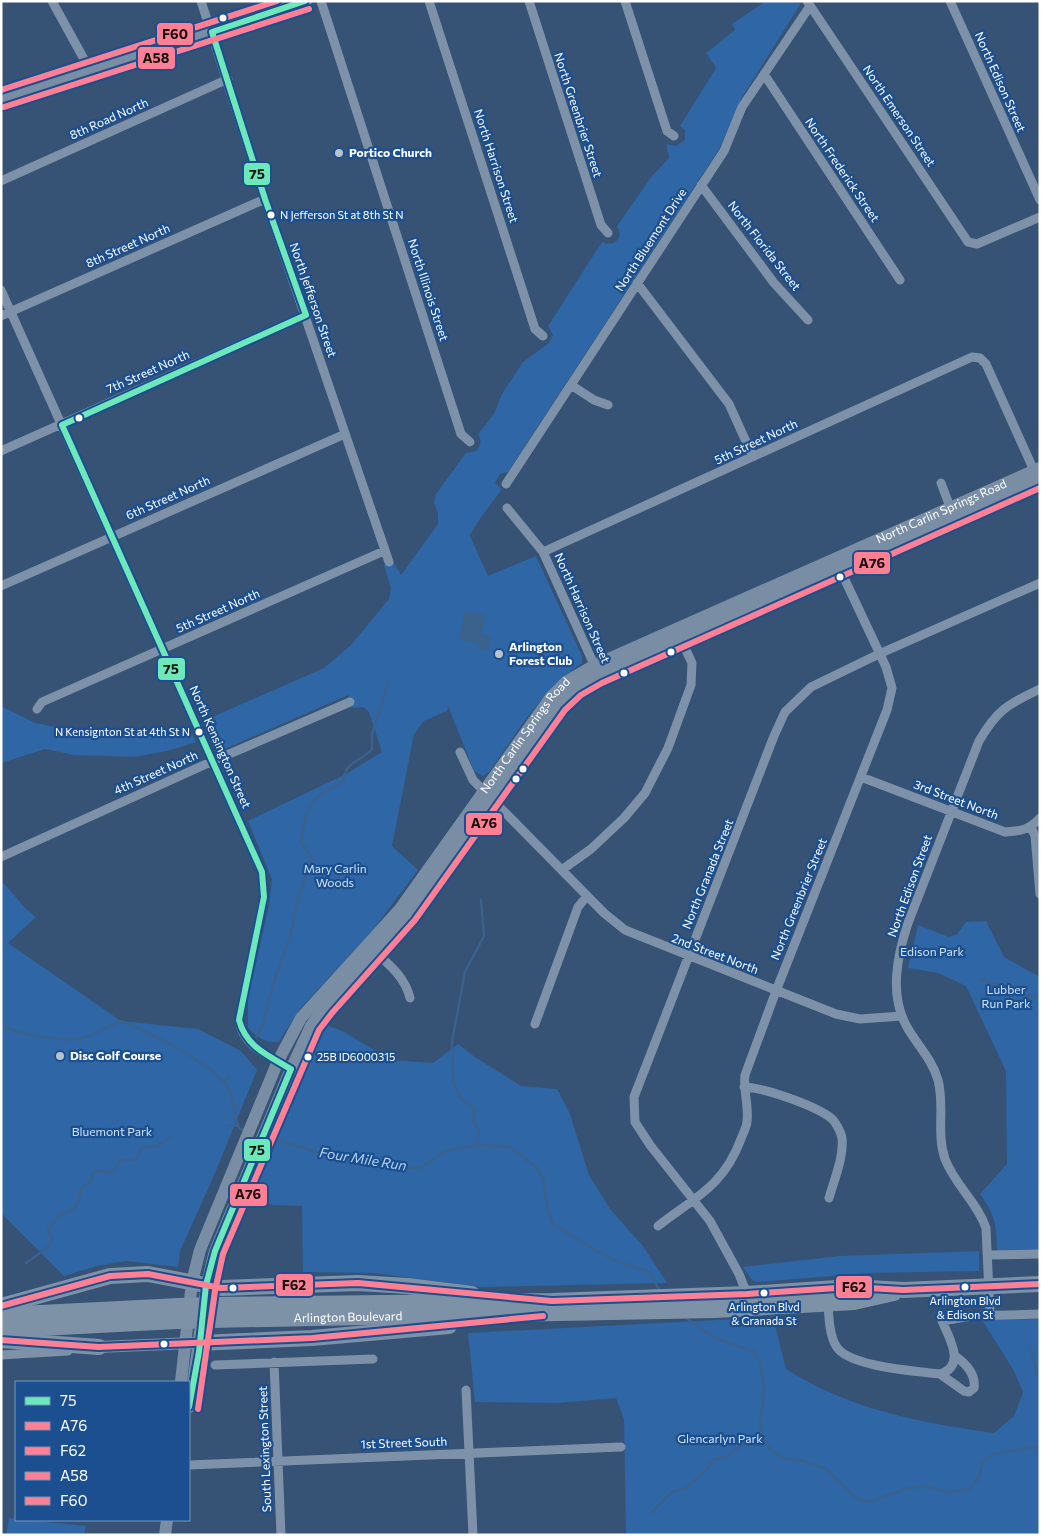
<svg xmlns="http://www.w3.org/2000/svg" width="1041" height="1536" viewBox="0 0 1041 1536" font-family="Commissioner,sans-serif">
<rect width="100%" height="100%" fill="#365274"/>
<path fill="#2f66a5" d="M766 1 801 3 741 99 719 149 508 472 500 474 495 483 502 489C496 498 471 529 470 536L488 576 536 556 582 656V663C541 690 517 733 489 772L483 776 474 771 448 706 447 711 424 721 414 734 392 846 418 870 372 931 299 1010 279 1042C266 1044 257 1037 248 1028V998L269 906 272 879 248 821 346 774 382 752 369 712 363 707 353 708 348 695 220 751 214 747 203 721 324 668 351 645 389 599 391 588 384 565 394 563 401 575 438 524V514L434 502 436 494 466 453 476 451C481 445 482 441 478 434L494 414 502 394 523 362 549 343 553 335 548 326 602 242C615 248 624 237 617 226L652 176 669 158 666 144 676 146 685 140V130L680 126 716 68 706 53 735 30 732 24Z
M1 706 35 723 67 729 159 733 188 726 196 742 167 751 135 757 74 755 45 749 2 763Z
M1 880 26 909 36 917 8 943 121 1021 198 1029 241 1051 257 1070 213 1178 180 1251 178 1267 126 1261 97 1266 64 1276 1 1213Z
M986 921 1004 957 1040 977V1250L997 1251C997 1225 995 1215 980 1194L1007 1164 1006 1071 966 986 938 973 908 968 918 925 949 937 957 934 966 922Z
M322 1023 344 1032 391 1060 433 1063 458 1044 475 1057 521 1086 557 1089 570 1114 589 1175 610 1209 643 1246 667 1283 481 1287 374 1273 303 1272 302 1206 272 1205 251 1196 302 1058Z
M979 1251V1271L868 1273 759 1282 753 1281 743 1267 839 1256Z
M773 1317 786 1369C848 1409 922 1423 994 1433L1014 1416 1023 1392 1014 1371 982 1320 1040 1319V1535H626L624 1419 616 1398 558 1403 475 1402 468 1333Z
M9 1518 86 1526 84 1535H6Z"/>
<path fill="#3b618d" d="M465 611 485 615 481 634 491 636 488 651 478 649 479 644 459 640Z"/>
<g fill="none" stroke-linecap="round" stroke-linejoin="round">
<path stroke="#3b618d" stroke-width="2.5" d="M980 979 1008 988 1018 994 1040 997
M1 1025C21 1035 60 1042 82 1038 95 1035 109 1026 121 1021 149 1032 218 1065 230 1092 235 1103 232 1114 240 1129L245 1130
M256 1037 261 1030 275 978 290 938 297 901 312 859 301 841C307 804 309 798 343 782 345 760 360 763 372 749V734L388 683
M224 1083 229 1076
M229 1125 238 1126
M267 1137 326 1155 411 1168 422 1167 446 1151 478 1145 510 1147 536 1167 543 1178 547 1207 553 1224 597 1251 621 1263 650 1272 660 1292
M478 1145 479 1129 473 1122 475 1110 459 1096 453 1080 452 1042 465 972 484 936 481 900
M1040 1184V1196
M1039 1221 1040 1217
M26 1263 48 1247 52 1240 48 1229 61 1214 72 1210 78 1203 81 1189 90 1182 94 1171 113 1172 120 1161 137 1159 141 1148 158 1146 170 1138
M685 1317 713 1337 754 1352 760 1363 764 1390 760 1424 763 1437 769 1448 785 1459 803 1461 826 1469 856 1498 869 1502 908 1488 924 1486 948 1492 970 1489 979 1477 983 1461 994 1454 1040 1446
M1030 1347 1037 1373 1040 1376
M651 1513 672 1492 686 1488 703 1473 715 1459 727 1457 745 1442 763 1437"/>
<path stroke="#7d92a8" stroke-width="9" d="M52 1 90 70
M201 1 265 199 389 562
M321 1 461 434 470 442
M429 1 535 329 543 336
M529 1 601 225 608 233
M625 1 667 131 674 136
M807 1 968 242 977 244 1040 217
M950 1 1040 200
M764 74 900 280
M1 181 228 79
M701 185 774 283 808 320
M637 283 729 404 753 457
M1 290 262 872 264 897 239 1020C243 1047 269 1056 291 1069
M1 316 265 199
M571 385 594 400 608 405
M1 451 306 315
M941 483 952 512
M506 484 724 151 742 107 810 6
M507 508 543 552 596 669
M543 552 972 357 980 358 986 364 1036 475
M1 586 345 434
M37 709 42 702 384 551
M460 752 473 780 604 913 625 930 836 1014 860 1019 902 1016
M861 777 1005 832C1021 831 1029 830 1040 818
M1031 827 1035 836 1040 894
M1 857 213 761 350 702
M563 869 591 849 624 818 645 793 668 748 691 685 692 663 678 633
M371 948C387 963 405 976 410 998
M535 1024 578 907 587 896
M744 1087C765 1088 814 1105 831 1118 835 1121 841 1132 842 1138 844 1157 834 1180 829 1198
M658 1226C695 1197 723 1187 741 1139 743 1133 747 1127 747 1121 749 1106 743 1090 745 1075L776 991 887 710 892 688 886 667 837 563
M988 1255 1040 1254
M747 1294 739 1274 710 1221 650 1145 635 1122 634 1097 774 736 785 712 811 687 879 654 1040 583
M828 1304C829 1317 829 1334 836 1346 848 1367 916 1371 940 1374 966 1366 950 1339 942 1321L971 1316 1040 1314
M990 1315 986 1228C977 1202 955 1185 945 1159 936 1133 945 1106 938 1080 932 1059 917 1045 907 1027 889 995 897 956 908 923L979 741C997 710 1008 704 1040 689
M1 1355 68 1351
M274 1362 281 1535
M215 1365 373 1359
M940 1374 964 1391 969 1392 974 1388C976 1374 965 1363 955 1356
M466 1390 473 1535
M189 1465 621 1447"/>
<g stroke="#798da4" stroke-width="12">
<path d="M1 99 306 1"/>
<path d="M99 1347 192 1343"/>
<path id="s1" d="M181 1382 192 1282 200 1250 278 1061 301 1018 400 909 551 697 566 682 595 665 1040 468"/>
<path d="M189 1407C199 1355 201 1302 215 1251L291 1069 311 1026 325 1007 408 915 558 704 576 688 598 675 1040 478"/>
<path d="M165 1535 167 1520"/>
</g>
<g stroke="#7e92a7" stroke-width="16">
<path d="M212 1305 552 1301 747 1294 852 1287 903 1290 1040 1284"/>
<path d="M1 1306 110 1276 148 1274 221 1288 358 1283 408 1286 472 1294"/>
<path d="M1 1315 179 1306"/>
<path id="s2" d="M210 1320 715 1310 854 1302 894 1293"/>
<path d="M1 1330 177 1321"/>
<path d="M1 1340 99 1347"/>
<path d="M199 1343 312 1338 449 1326"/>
</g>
<path stroke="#7e92a7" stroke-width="16" d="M179 1306 212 1305
M177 1321 210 1320"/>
<g stroke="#1b4f8f" stroke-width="10">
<path id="bus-1" d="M212 32 265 199 306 315
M212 32 305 1
M62 425 262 872 264 897 239 1020C246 1047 269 1056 291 1069L215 1251 206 1285 199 1352 189 1407
M62 425 306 315"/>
</g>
<g stroke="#1b4f8f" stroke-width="10">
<path id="bus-2" d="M198 1409 215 1291 223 1254 319 1030 332 1013 415 920 565 710 581 695 602 683 1040 488"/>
</g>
<g stroke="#1b4f8f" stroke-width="10">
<path id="bus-3" d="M1 1306 110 1276 148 1274 221 1288 358 1283 552 1301 747 1294 852 1287 903 1290 1040 1284
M1 1340 99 1347 312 1338 543 1316"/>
</g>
<g stroke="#1b4f8f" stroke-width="10">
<path id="bus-4" d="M4 107 309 9"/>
</g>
<g stroke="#1b4f8f" stroke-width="10">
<path id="bus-5" d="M1 90 277 1"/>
</g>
<use href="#bus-1" stroke="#6de8bb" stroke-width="6"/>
<use href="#bus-2" stroke="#ff8094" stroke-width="6"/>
<use href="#bus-3" stroke="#ff8094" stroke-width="6"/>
<use href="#bus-4" stroke="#ff8094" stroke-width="6"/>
<use href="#bus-5" stroke="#ff8094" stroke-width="6"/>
</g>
<g fill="#fff" stroke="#1b4f8f" stroke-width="2">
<circle cx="223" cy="18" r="4.5"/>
<circle cx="271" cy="215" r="4.5"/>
<circle cx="79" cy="418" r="4.5"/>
<circle cx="840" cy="577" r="4.5"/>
<circle cx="671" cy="652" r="4.5"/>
<circle cx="624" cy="673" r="4.5"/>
<circle cx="199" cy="732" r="4.5"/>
<circle cx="523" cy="769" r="4.5"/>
<circle cx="516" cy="779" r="4.5"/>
<circle cx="308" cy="1057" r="4.5"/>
<circle cx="965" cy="1287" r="4.5"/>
<circle cx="233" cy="1288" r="4.5"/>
<circle cx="764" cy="1293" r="4.5"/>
<circle cx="164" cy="1344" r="4.5"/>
</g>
<g fill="#b9c2ce" stroke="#1b4f8f" stroke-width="2">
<circle cx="339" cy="153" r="5"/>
<circle cx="499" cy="654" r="5"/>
<circle cx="60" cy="1056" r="5"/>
</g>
<g text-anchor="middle" stroke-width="4.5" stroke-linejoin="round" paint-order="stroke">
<g font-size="11" fill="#fff" stroke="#1b4f8f" text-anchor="start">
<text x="280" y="219">N Jefferson St at 8th St N</text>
<text x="190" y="736" text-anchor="end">N Kensignton St at 4th St N</text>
<text x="317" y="1061">25B ID6000315</text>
<text x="965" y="1305" text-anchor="middle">Arlington Blvd<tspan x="965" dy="14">&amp; Edison St</tspan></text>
<text x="764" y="1311" text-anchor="middle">Arlington Blvd<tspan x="764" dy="14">&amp; Granada St</tspan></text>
</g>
<g font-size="12" fill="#fff" stroke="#1b4f8f">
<text transform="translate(1000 82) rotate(66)" y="4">North Edison Street</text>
<text transform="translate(578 115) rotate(72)" y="4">North Greenbrier Street</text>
<text transform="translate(899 116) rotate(56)" y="4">North Emerson Street</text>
<text transform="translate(109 119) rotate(-24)" y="4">8th Road North</text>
<text transform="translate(496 166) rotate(72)" y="4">North Harrison Street</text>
<text transform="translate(842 170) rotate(56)" y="4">North Frederick Street</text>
<text transform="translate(651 240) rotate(-57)" y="4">North Bluemont Drive</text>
<text transform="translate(128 246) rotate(-24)" y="4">8th Street North</text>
<text transform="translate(764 246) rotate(52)" y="4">North Florida Street</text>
<text transform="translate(428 290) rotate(72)" y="4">North Illinois Street</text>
<text transform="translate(313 300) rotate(71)" y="4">North Jefferson Street</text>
<text transform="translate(148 372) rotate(-24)" y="4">7th Street North</text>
<text transform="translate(756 442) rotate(-25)" y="4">5th Street North</text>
<text transform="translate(168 498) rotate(-24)" y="4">6th Street North</text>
<text dy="4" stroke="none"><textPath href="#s1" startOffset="1228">North Carlin Springs Road</textPath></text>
<text transform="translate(582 608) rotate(66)" y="4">North Harrison Street</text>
<text transform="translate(218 611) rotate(-24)" y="4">5th Street North</text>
<text dy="4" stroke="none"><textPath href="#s1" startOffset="748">North Carlin Springs Road</textPath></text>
<text transform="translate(220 747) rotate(66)" y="4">North Kensington Street</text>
<text transform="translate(156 773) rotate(-24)" y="4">4th Street North</text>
<text transform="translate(956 800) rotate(21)" y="4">3rd Street North</text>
<text transform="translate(708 874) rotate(-68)" y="4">North Granada Street</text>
<text transform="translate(910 886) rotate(-70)" y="4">North Edison Street</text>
<text transform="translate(799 899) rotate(-68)" y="4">North Greenbrier Street</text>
<text transform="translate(715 954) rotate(21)" y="4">2nd Street North</text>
<text dy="4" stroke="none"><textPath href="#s2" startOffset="138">Arlington Boulevard</textPath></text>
<text transform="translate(404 1443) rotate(-2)" y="4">1st Street South</text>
<text transform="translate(265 1449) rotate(-92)" y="4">South Lexington Street</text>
</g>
<g font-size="12" font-weight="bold" fill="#fff" stroke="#1b4f8f" text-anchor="start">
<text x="349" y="157">Portico Church</text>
<text x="509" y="651">Arlington<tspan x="509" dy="14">Forest Club</tspan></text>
<text x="70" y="1060">Disc Golf Course</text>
</g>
<g font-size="12" fill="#cfe3fa" stroke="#1b4f8f">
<text x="335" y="873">Mary Carlin<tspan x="335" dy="14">Woods</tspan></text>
<text x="932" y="956">Edison Park</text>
<text x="1006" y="994">Lubber<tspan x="1006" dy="14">Run Park</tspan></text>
<text x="112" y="1136">Bluemont Park</text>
<text x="720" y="1443">Glencarlyn Park</text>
</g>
<g font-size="14" font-style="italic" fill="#b5d3f5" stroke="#1b4f8f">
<text transform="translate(363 1159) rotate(9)" y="5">Four Mile Run</text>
</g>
</g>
<g stroke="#1b4f8f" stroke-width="2">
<rect x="156" y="22" width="38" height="24" rx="5" fill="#ff8094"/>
<rect x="137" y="46" width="39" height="24" rx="5" fill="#ff8094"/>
<rect x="243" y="162" width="28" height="24" rx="5" fill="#6de8bb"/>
<rect x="853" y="551" width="38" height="24" rx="5" fill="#ff8094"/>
<rect x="157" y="657" width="29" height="24" rx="5" fill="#6de8bb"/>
<rect x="465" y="812" width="38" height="24" rx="5" fill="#ff8094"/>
<rect x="243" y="1138" width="28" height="24" rx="5" fill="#6de8bb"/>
<rect x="229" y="1183" width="39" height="24" rx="5" fill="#ff8094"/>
<rect x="275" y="1273" width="39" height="24" rx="5" fill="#ff8094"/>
<rect x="835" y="1275" width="38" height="24" rx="5" fill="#ff8094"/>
</g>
<g font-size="14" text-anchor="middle" font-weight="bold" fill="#111">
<text x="175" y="39">F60</text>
<text x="156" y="63">A58</text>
<text x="257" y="179">75</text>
<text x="872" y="568">A76</text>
<text x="171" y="674">75</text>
<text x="484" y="828">A76</text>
<text x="257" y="1155">75</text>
<text x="248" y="1199">A76</text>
<text x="294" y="1290">F62</text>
<text x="854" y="1292">F62</text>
</g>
<rect width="1041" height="1536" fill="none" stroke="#ffffff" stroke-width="5"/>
<rect x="15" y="1381" width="175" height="140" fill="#1b4f8f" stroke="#7695bc"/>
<rect x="25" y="1397" width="25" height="8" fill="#6de8bb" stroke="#7695bc"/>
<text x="60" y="1406" font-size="15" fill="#ffffff">75</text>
<rect x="25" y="1422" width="25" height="8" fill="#ff8094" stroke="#7695bc"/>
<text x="60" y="1431" font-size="15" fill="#ffffff">A76</text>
<rect x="25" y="1447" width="25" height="8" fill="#ff8094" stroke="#7695bc"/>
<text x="60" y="1456" font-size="15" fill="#ffffff">F62</text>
<rect x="25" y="1472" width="25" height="8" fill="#ff8094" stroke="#7695bc"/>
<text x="60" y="1481" font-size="15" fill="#ffffff">A58</text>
<rect x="25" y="1497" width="25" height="8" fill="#ff8094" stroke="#7695bc"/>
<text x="60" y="1506" font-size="15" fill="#ffffff">F60</text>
</svg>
